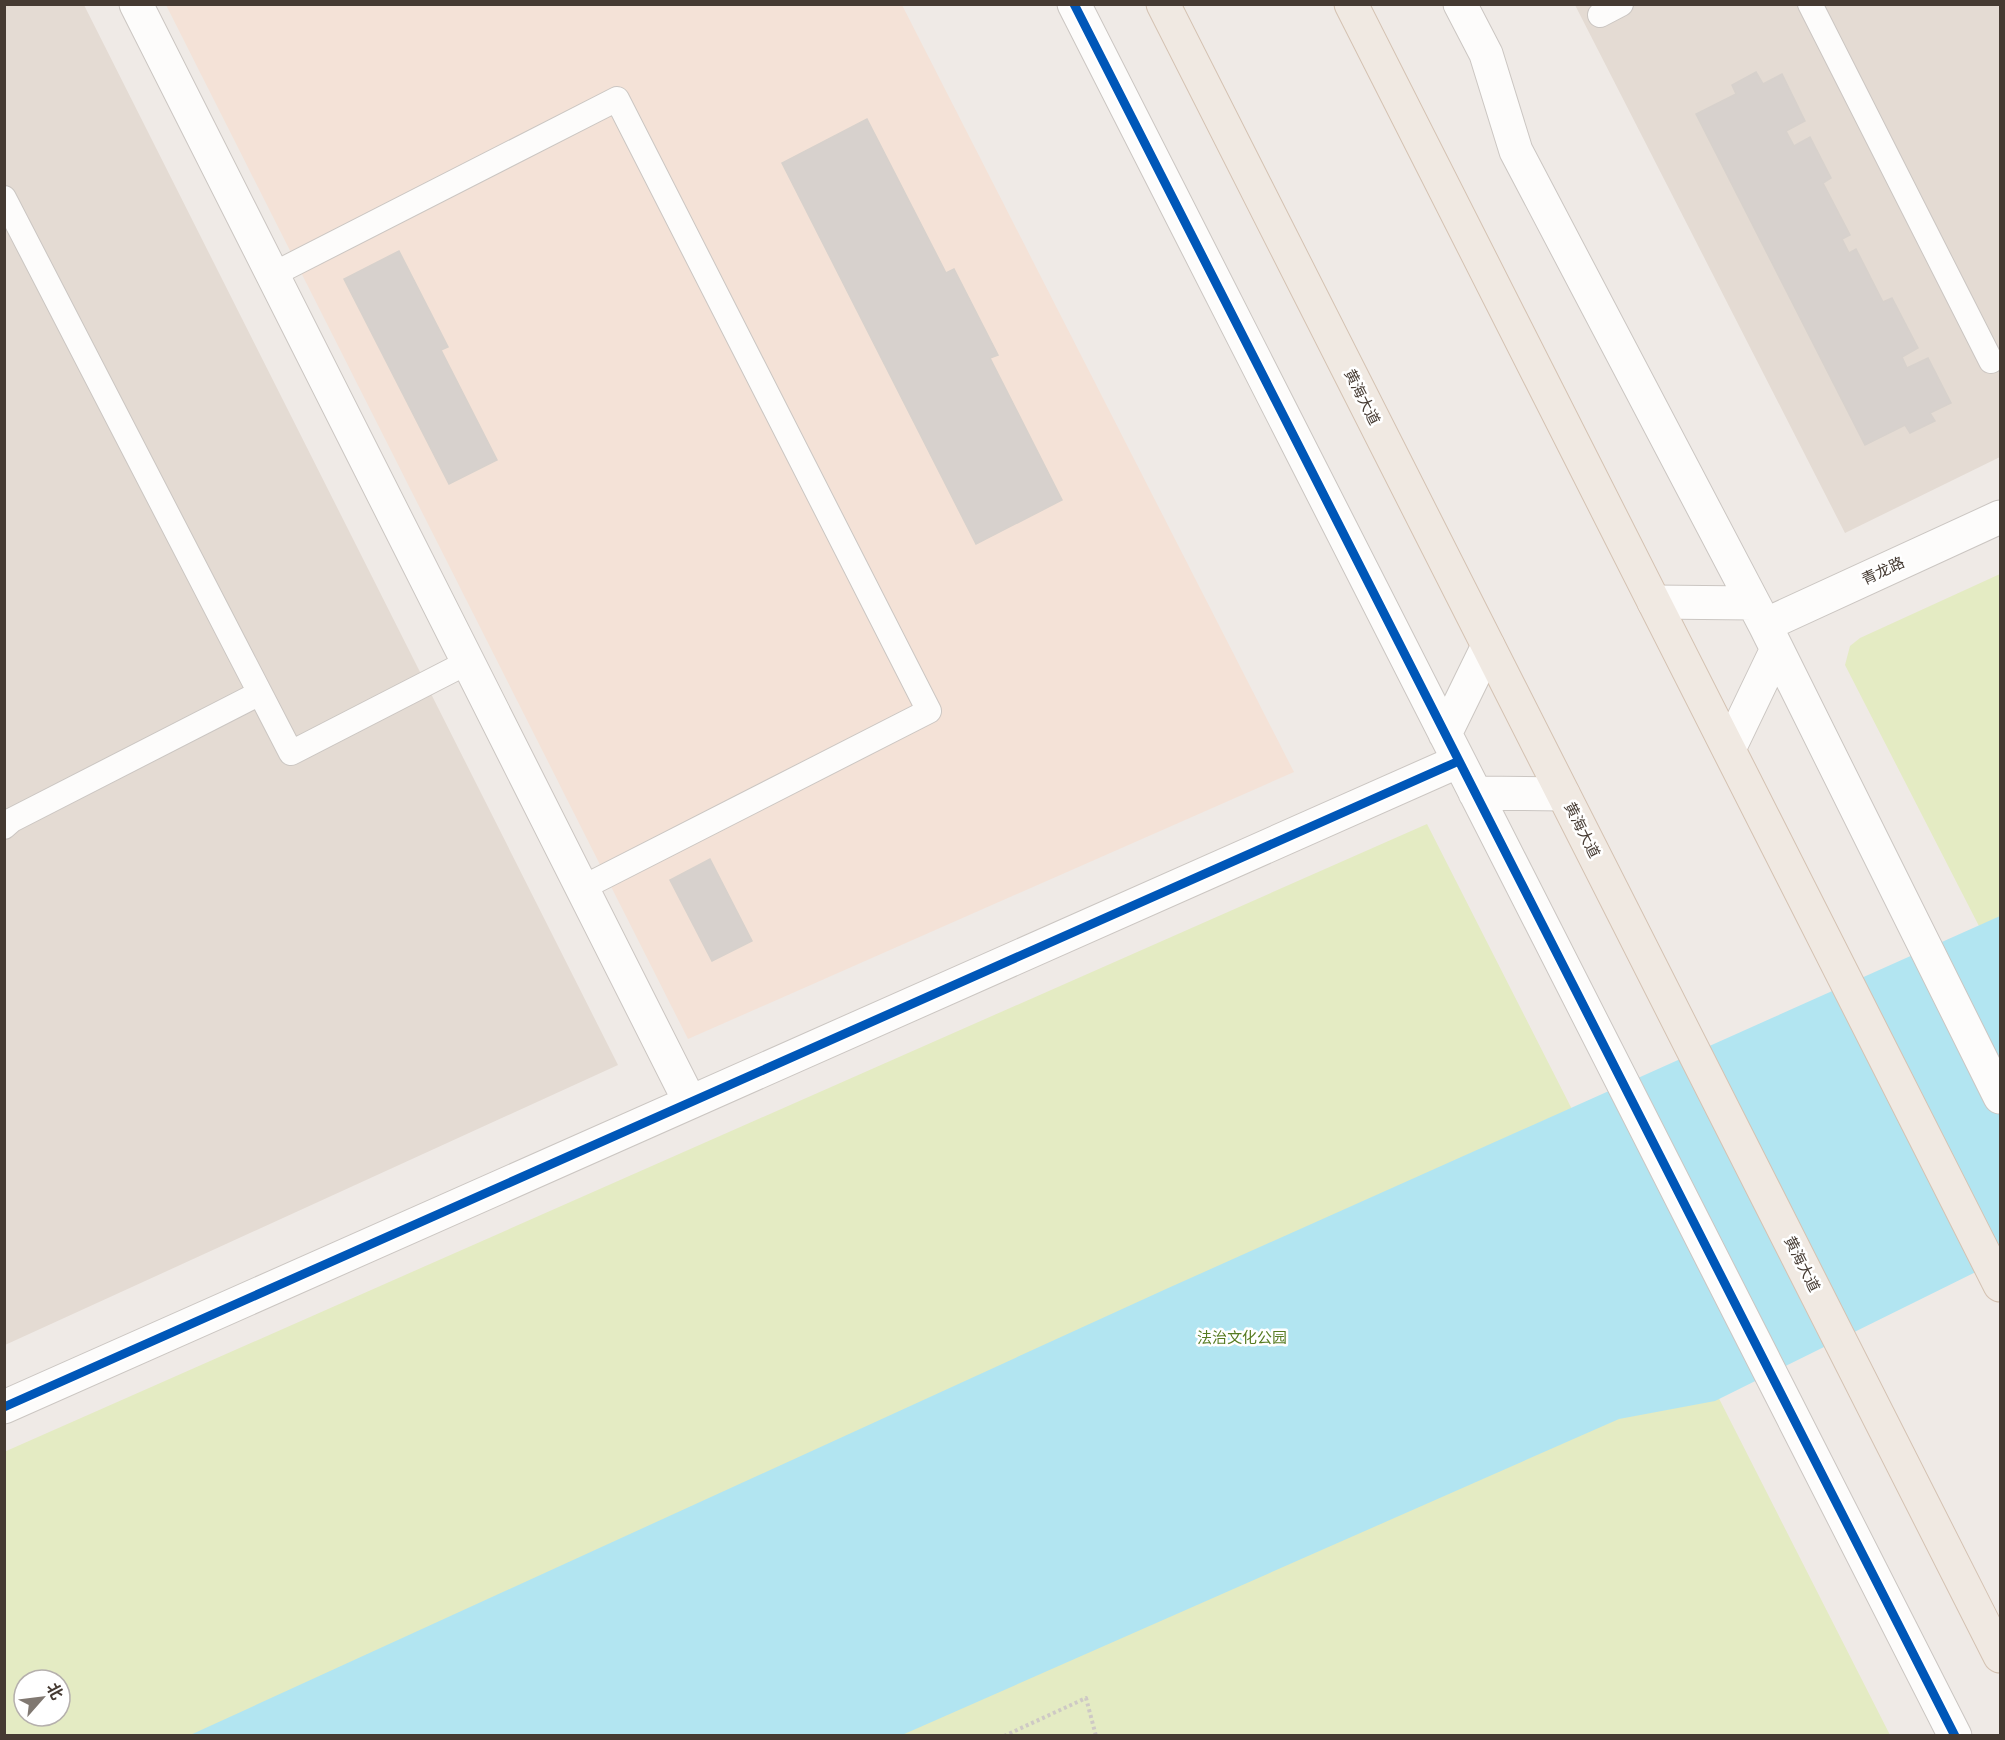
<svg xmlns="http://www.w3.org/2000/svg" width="2005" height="1740" viewBox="0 0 2005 1740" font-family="Montserrat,'Noto Sans SC',sans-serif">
<rect width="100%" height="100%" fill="#efeae6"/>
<path fill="#e4dbd3" d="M4 5H84L618 1065 5 1345Z
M1575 5H2000V457L1845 533Z"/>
<path fill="#f4e2d7" d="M166 5H902L1294 772 688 1039Z"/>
<path fill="#e4ebc3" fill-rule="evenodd" d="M2000 574V967L1845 665 1850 646 1860 638Z
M1427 824 1890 1735H5L4 1452ZM24 1680H60V1716H24Z"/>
<path fill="#b2e5f1" d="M2000 916V1260L1715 1401 1619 1419 902 1735 188 1736 1166 1289Z"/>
<path fill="#d7d1cd" stroke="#d7d1cc" stroke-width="1.5" d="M1756 72 1763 84 1782 74 1805 121 1786 131 1794 146 1810 137 1831 178 1823 183 1850 235 1842 239 1849 253 1856 249 1883 302 1892 298 1918 348 1902 357 1907 368 1928 358 1951 403 1930 413 1935 421 1910 433 1905 425 1865 445 1696 114 1736 94 1732 85Z
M867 119 946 273 954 269 998 355 990 358 1062 500 976 544 782 163Z
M399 251 448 347 441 350 497 460 449 484 344 279Z
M710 859 752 941 712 961 670 880Z"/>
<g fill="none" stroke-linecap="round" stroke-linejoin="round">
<g stroke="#cbc6c2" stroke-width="26">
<path id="lane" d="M1810 4 1991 361
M1600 15 1621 4
M4 198 291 753 468 662
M272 275 617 99 929 711 582 888
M4 827 12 820 260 693"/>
</g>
<g stroke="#cbc6c2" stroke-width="35">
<path id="street" d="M136 4 690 1102
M1074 4 1955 1736
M1460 4 1486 54 1516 151 1765 625 2000 1097
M1654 602 1753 603
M1765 625 2000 517
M1445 734 1488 646
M1729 749 1777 649
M1475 793 1563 794
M4 1407 1459 761"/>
</g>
<g stroke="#d4c2b2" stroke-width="35">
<path id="primary" d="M1163 4 2000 1656
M1351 4 2000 1285"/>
</g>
<path stroke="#cec9c5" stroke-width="4" stroke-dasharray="3 3" stroke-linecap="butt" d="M1004 1736 1086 1698 1096 1736"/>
<use href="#lane" stroke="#fdfcfb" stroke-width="24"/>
<use href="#street" stroke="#fdfcfb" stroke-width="33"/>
<use href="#primary" stroke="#f0e9e2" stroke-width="33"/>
<g stroke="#fff" stroke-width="13">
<path id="cycleway" d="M1074 4 1955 1736
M4 1407 1459 761"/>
</g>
<use href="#cycleway" stroke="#0057b8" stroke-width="9"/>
</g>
<g text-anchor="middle" stroke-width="5" stroke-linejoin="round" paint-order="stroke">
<g font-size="15" fill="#453a32" stroke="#fff">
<text transform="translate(1362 397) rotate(63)" y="5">黄海大道</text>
<text transform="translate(1883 571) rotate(-25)" y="5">青龙路</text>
<text transform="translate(1582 830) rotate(63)" y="5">黄海大道</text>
<text transform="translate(1802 1264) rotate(63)" y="5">黄海大道</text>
</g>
<g font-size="15" fill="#567b21" stroke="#fff">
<text x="1242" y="1343">法治文化公园</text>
</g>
</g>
<rect width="2005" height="1740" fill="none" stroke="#453a32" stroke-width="12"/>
<g transform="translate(42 1698) rotate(62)"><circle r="28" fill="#ffffff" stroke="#b5b0ad" stroke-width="1.5"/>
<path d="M0-4.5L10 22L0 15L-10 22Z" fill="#807871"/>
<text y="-9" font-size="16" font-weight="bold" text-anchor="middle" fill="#453a32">北</text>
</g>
</svg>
